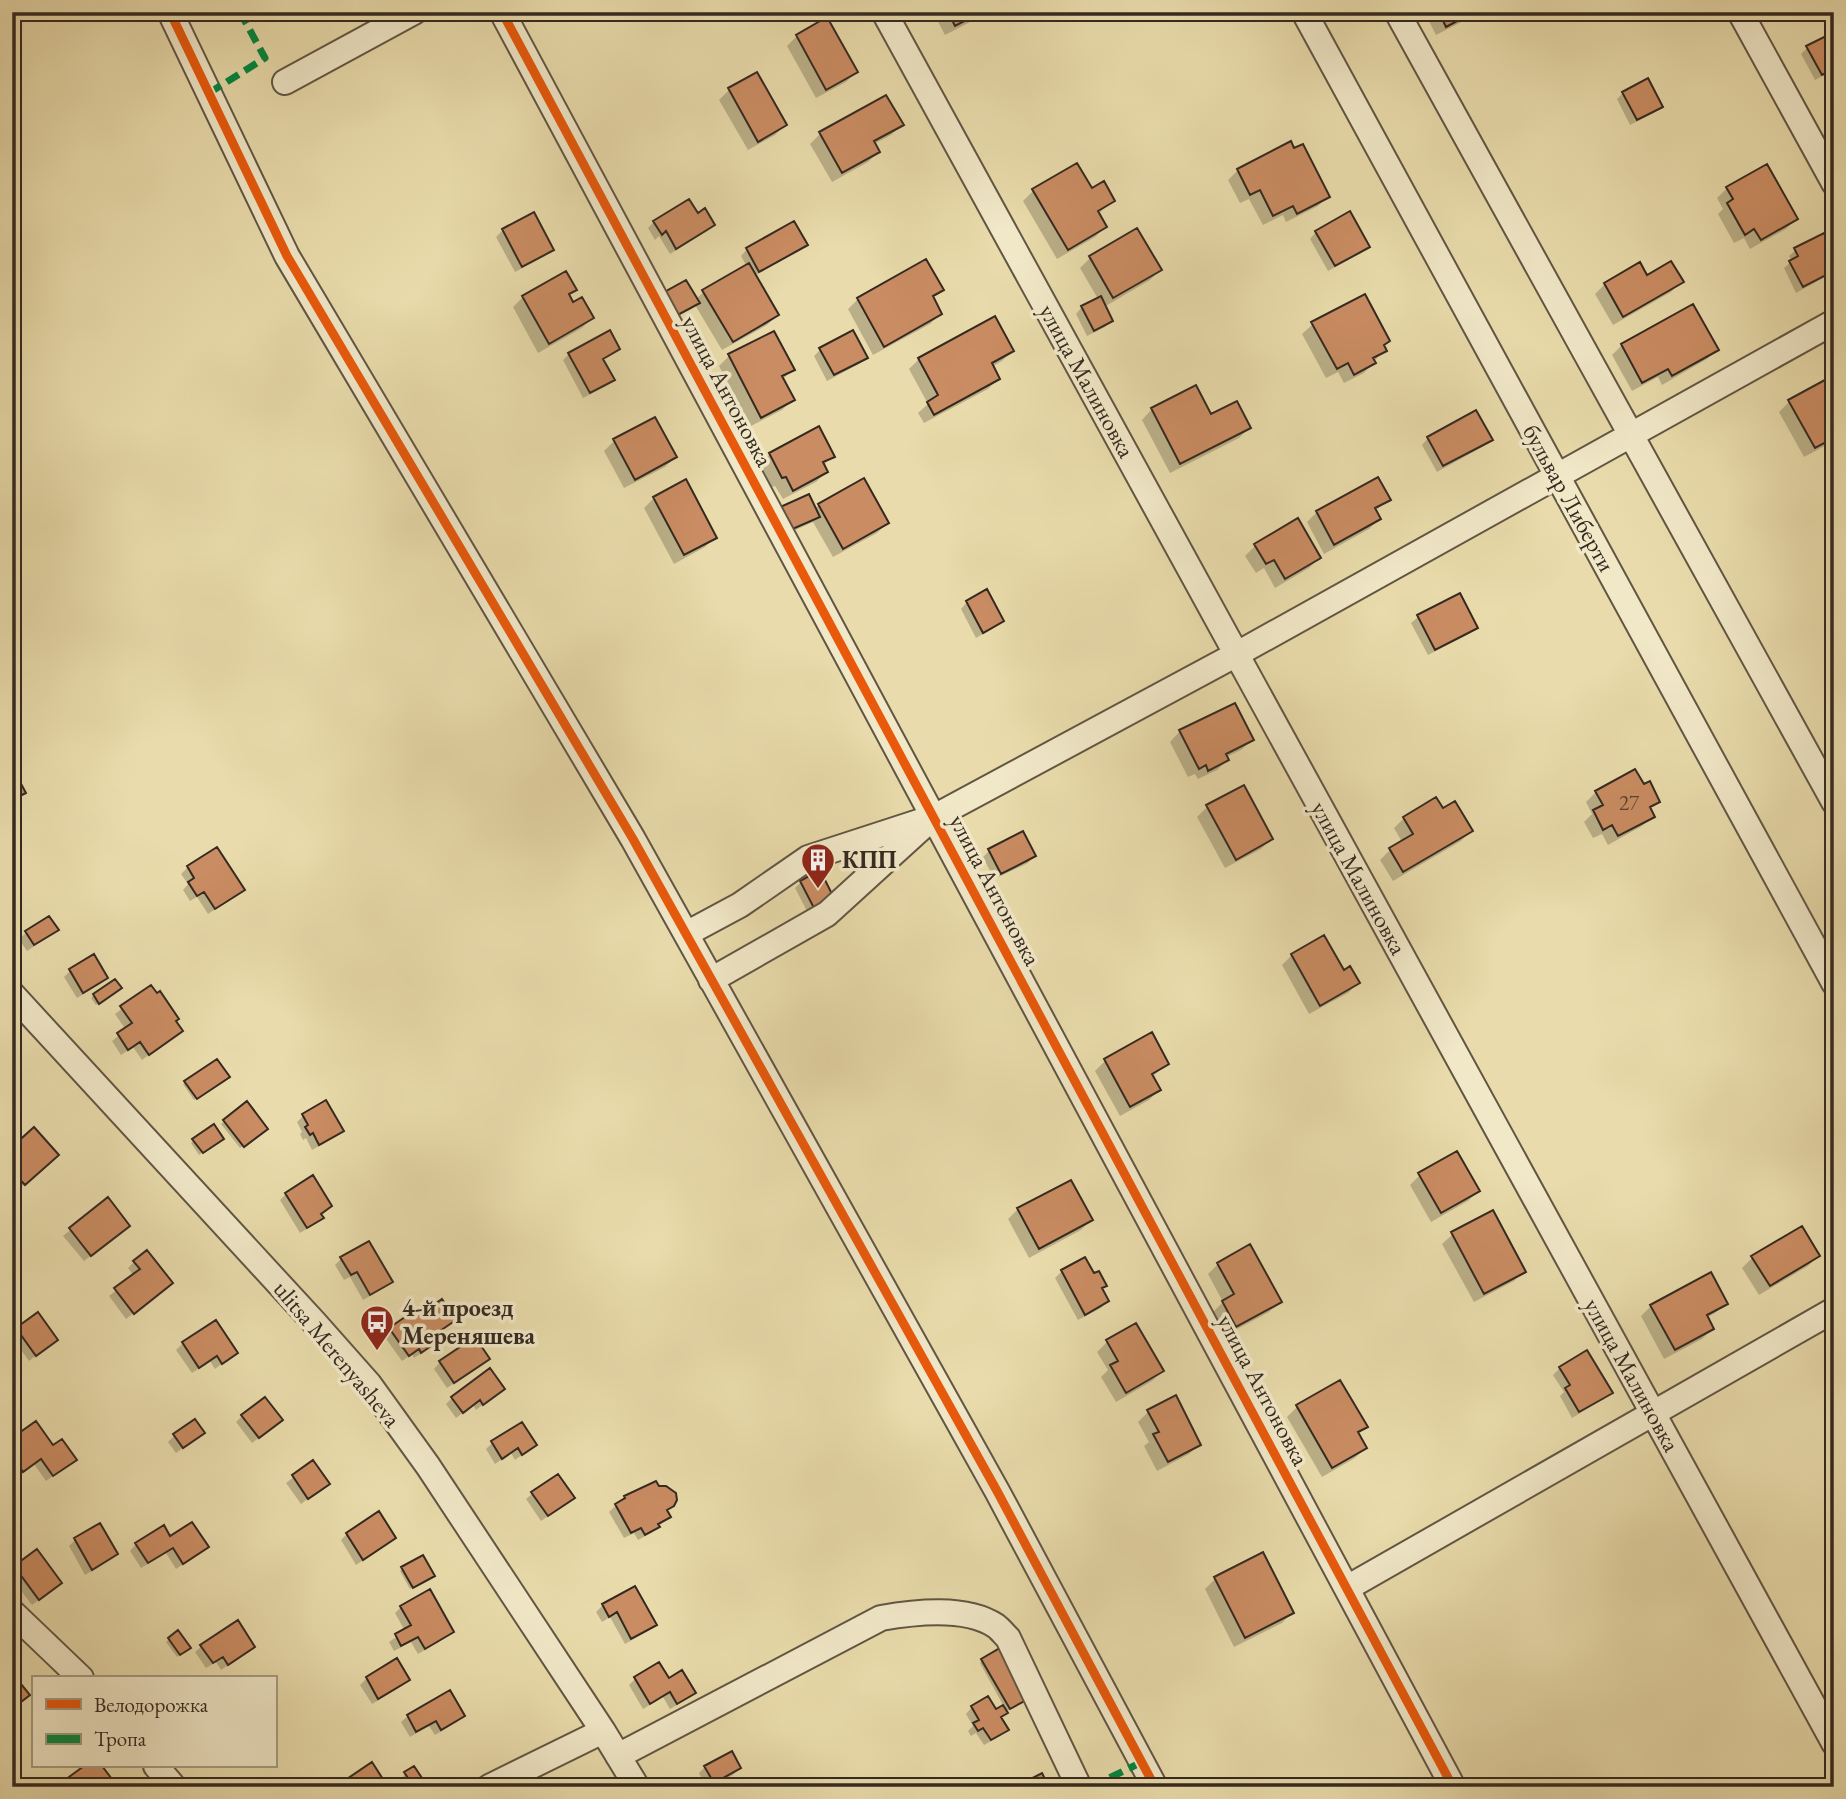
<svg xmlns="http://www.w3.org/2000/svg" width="1846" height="1799" viewBox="0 0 1846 1799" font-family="'EB Garamond',serif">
<rect width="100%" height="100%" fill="#e9dbab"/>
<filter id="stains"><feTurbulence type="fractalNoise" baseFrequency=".00286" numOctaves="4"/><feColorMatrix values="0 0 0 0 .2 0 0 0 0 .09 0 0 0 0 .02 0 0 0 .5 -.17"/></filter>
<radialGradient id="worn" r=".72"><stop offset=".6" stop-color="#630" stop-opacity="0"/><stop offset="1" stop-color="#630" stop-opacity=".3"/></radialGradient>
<path fill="#0003" d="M933 12H983L976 19 945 35Z
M1432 12H1481L1436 35 1427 17Z
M1834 34V70L1815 80 1801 54 1808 47Z
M797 36 856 72 846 82 816 98 787 46Z
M756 75 785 125 775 135 748 150 719 100 729 90Z
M1623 93 1660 106 1654 113 1630 125 1617 99Z
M901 125 891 135 874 144 878 152 868 162 832 182 810 144 820 134Z
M1076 165 1091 190 1113 201 1098 214 1105 227 1095 237 1057 259 1023 201 1033 191Z
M1238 170 1328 196 1318 206 1286 222 1283 215 1263 225 1249 199 1240 203 1228 180Z
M1727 188 1796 219 1786 229 1750 249 1744 238 1734 243 1718 214 1723 209 1717 198Z
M654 222 713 225 707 231 670 254 659 236 655 240 648 228Z
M503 230 551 250 545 256 515 272 496 237Z
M1137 230 1160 270 1150 280 1104 307 1111 321 1105 327 1087 336 1076 314 1082 307 1098 299 1080 268 1090 258Z
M1316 232 1368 246 1361 253 1328 271 1310 239Z
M805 245 799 251 754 276 777 315 767 325 722 350 695 305 691 309 668 322 704 292 747 267 741 256 747 249Z
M1796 250 1834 256V272L1796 293 1784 268 1792 261 1789 256Z
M926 261 942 290 932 299 940 314 930 324 873 355 848 309 858 299Z
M1647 277 1681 282 1671 292 1613 325 1595 294 1605 284Z
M575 290 568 296 573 304 592 318 582 328 538 353 513 307 523 297Z
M1313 324 1388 341 1382 347 1384 350 1364 373 1344 383 1338 372 1326 378 1302 334Z
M1622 345 1717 349 1707 359 1662 385 1658 377 1632 391 1612 355Z
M618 349 611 355 602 360 612 379 606 386 583 398 563 360 569 354Z
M820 350 866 357 859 364 827 381 814 356Z
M1012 351 1002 361 992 367 998 379 988 389 924 423 918 413 928 404 909 369 919 359Z
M729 356 792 370 782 380 792 400 782 410 751 426 719 366Z
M1834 377V441L1804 457 1779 412 1789 402Z
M1152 409 1210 417 1249 428 1239 438 1170 473 1142 420Z
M655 419 675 457 665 467 624 488 604 451 614 441Z
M1428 438 1490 439 1484 446 1437 472 1422 445Z
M770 454 832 456 823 466 826 472 816 482 783 499 775 486 772 487 760 464Z
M654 498 715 537 705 547 674 564 644 508Z
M1389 499 1375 511 1379 519 1369 529 1324 554 1307 522 1317 512Z
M819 505 887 523 877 533 833 557 813 522 782 536Z
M1255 546 1319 558 1309 568 1275 588 1264 568 1256 573 1245 556Z
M1459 596 1476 628 1469 634 1428 655 1411 623 1418 617Z
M967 602 1002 621 995 627 976 638 961 609Z
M1180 731 1252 740 1241 750 1226 757 1227 760 1217 770 1198 779 1195 774 1188 777 1170 742Z
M1643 787 1658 801 1649 810 1653 816 1642 826 1608 845 1602 834 1593 838 1584 822 1592 814 1586 802 1596 792Z
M1207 807 1271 839 1261 849 1225 868 1197 817Z
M1442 811 1471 831 1461 841 1393 881 1380 860 1390 850 1402 842 1394 828 1404 818Z
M216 849 243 890 237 896 208 914 197 897 190 901 183 890 188 884 181 874 188 867Z
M989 851 1034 856 1028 863 994 879 983 857Z
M801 882 833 899 809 915 795 888Z
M49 918 56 929 50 936 27 951 19 939 26 933Z
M1292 955 1343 972 1358 983 1348 993 1309 1014 1282 965Z
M70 971 106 978 100 984 77 998 64 977Z
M151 987 181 1031 142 1060 133 1047 121 1055 112 1041 126 1030 115 1014Z
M117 991 96 1005 91 998 94 995Z
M1151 1035 1167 1064 1152 1077 1159 1090 1149 1100 1120 1116 1095 1071 1105 1061Z
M225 1080 194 1100 183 1084 186 1082Z
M246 1104 263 1131 240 1148 221 1124Z
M303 1116 341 1131 335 1137 312 1150 306 1138 303 1140 300 1134 302 1132 297 1122Z
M194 1140 219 1141 199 1155 191 1143Z
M12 1147 50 1161 18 1190 12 1184Z
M1420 1175 1478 1191 1468 1201 1431 1222 1410 1185Z
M286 1194 330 1206 320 1215 321 1217 315 1224 300 1233 280 1200Z
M107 1200 122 1232 84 1261 63 1236Z
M1018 1209 1091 1220 1081 1230 1029 1258 1008 1219Z
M1453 1234 1524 1271 1514 1281 1474 1302 1442 1244Z
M368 1243 390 1282 384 1288 363 1300 350 1277 344 1280 335 1265 341 1259Z
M1818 1256 1808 1266 1759 1295 1742 1268 1752 1258Z
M1084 1260 1093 1276 1104 1286 1101 1289 1107 1301 1101 1308 1078 1320 1055 1278 1062 1271Z
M134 1262 165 1289 126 1319 109 1296 134 1276 128 1268Z
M1218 1264 1279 1302 1269 1312 1226 1335 1213 1312 1223 1302 1208 1274Z
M1725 1303 1715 1313 1706 1318 1712 1329 1702 1339 1664 1359 1641 1316 1651 1306Z
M425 1314 454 1319 436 1334 439 1339 433 1345 414 1358 412 1354 402 1361 384 1336 390 1329Z
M216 1322 236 1353 215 1369 210 1361 192 1373 176 1350 183 1343Z
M17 1329 56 1340 29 1361 12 1337V1334Z
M1107 1342 1162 1371 1152 1381 1116 1402 1101 1377 1108 1370 1097 1352Z
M440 1362 481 1365 447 1388 434 1369Z
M1560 1368 1611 1392 1604 1399 1572 1418 1560 1396 1564 1392 1553 1375Z
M503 1389 476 1410 473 1405 456 1418 446 1404 452 1398Z
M1297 1407 1365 1427 1358 1435 1365 1448 1355 1458 1322 1477 1287 1417Z
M1148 1412 1199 1444 1189 1454 1157 1471 1144 1446 1149 1442 1138 1422Z
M242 1416 274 1427 252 1443 236 1422Z
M203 1433 176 1453 168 1442 175 1435Z
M12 1441 53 1448 74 1460 46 1481 34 1464 16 1477 12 1471Z
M492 1443 535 1445 515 1460 511 1453 495 1464 486 1449Z
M312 1463 327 1484 301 1504 286 1483Z
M658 1487 673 1505 666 1512 669 1517 651 1533 638 1540 634 1533 624 1538 609 1512 625 1497Z
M533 1493 566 1504 541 1521 526 1499Z
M347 1534 394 1538 388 1544 356 1565 341 1540Z
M75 1540 116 1554 110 1560 85 1575 69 1546Z
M136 1544 206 1547 200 1553 176 1569 166 1553 141 1568 130 1551Z
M36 1551 53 1589 32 1605 12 1579V1570Z
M1262 1555 1292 1613 1282 1623 1234 1647 1205 1589 1215 1579Z
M402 1569 430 1578 410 1589 400 1571Z
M634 1588 654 1625 648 1631 625 1644 610 1617 602 1622 596 1612 603 1605Z
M401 1607 452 1632 445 1638 418 1654 411 1642 394 1651 389 1642 405 1631 395 1613Z
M169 1639 186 1650 177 1657 166 1642Z
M202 1646 253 1647 246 1653 221 1670 216 1662 206 1668 195 1652Z
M983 1660 1024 1701 1005 1712 1006 1713 1000 1718 1007 1730 1000 1736 984 1745 976 1733 971 1736 968 1731 973 1726 966 1714 972 1707 996 1712 1004 1707 980 1663Z
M397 1661 408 1680 402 1686 372 1704 360 1685 367 1678Z
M635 1679 668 1680 693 1692 687 1699 670 1709 663 1697 643 1709 629 1685Z
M408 1716H463L457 1722 435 1735 429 1726 410 1737 401 1722Z
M87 1766H100L116 1787H65L64 1785 70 1778Z
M705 1767 739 1768 733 1775 710 1787H706L699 1773Z
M406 1774 425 1787H410L403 1776Z"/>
<path fill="#ca8c62" stroke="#342921" stroke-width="2" d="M948 12H982L955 26Z
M1439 12H1474L1446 27Z
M827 17 858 72 826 90 796 35Z
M1834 32V69L1822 75 1806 46Z
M757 72 787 125 758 142 728 88Z
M1648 78 1663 107 1637 120 1622 92Z
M886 95 904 125 874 141 880 152 842 173 819 132Z
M1291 141 1294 148 1303 144 1330 197 1297 214 1293 206 1273 216 1260 190 1250 195 1237 169Z
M1077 163 1092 188 1104 181 1115 201 1098 211 1107 227 1068 250 1032 189Z
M1767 164 1798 219 1761 240 1754 229 1745 235 1727 203 1733 199 1726 187Z
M689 199 698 213 705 208 715 225 676 249 666 231 662 235 653 221Z
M1350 211 1370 247 1335 266 1315 231Z
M534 212 554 250 522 267 502 229Z
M794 221 808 245 759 272 746 248Z
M1137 228 1162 270 1113 298 1089 256Z
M1824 233 1834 252V271L1803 287 1789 261 1798 256 1794 248Z
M926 259 944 290 933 296 942 314 884 347 857 298Z
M1671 261 1684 282 1623 317 1604 283 1640 262 1647 275Z
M749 263 779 315 733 342 702 290Z
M566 271 577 290 569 294 573 302 582 297 594 318 549 344 522 296Z
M686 280 700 303 674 317 661 294Z
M1365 294 1390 341 1384 345 1387 351 1373 358 1376 363 1354 375 1348 363 1337 369 1311 322Z
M1101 296 1113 321 1094 331 1081 306Z
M1693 304 1719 350 1672 376 1668 369 1642 383 1621 344Z
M995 316 1014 351 992 363 1000 379 934 415 927 402 938 395 918 358Z
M610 330 620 349 603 359 615 380 590 393 568 353Z
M853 330 868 358 834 375 819 348Z
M774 331 795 370 782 376 795 400 761 418 728 354Z
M1834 375V438L1815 448 1788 400Z
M1196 385 1211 414 1237 401 1251 428 1180 464 1151 408Z
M1476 410 1493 440 1443 466 1427 437Z
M655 417 677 457 635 480 613 439Z
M819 426 835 457 823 462 828 472 793 491 786 477 782 478 769 453Z
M1378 477 1391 500 1375 508 1381 519 1334 545 1316 511Z
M864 478 889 523 843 549 818 504Z
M686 479 717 538 684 555 653 497Z
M809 494 820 517 788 531 778 508Z
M1298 518 1321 558 1285 579 1274 560 1266 564 1254 544Z
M987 589 1004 621 983 633 966 601Z
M1460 593 1478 628 1435 650 1417 615Z
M1235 703 1254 740 1226 754 1229 760 1208 771 1206 765 1199 769 1179 730Z
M1635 769 1644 784 1650 781 1660 802 1650 807 1655 817 1618 836 1612 825 1603 830 1593 810 1603 805 1595 791Z
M19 780 26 793 12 800V783Z
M1244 785 1273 839 1236 860 1206 805Z
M1436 797 1443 808 1455 801 1473 831 1403 872 1389 848 1413 834 1403 817Z
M1023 831 1036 856 1001 874 988 849Z
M217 847 245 890 215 909 204 892 197 896 188 882 194 878 187 866Z
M820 870 835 900 815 910 800 881Z
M49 916 59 930 34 945 25 931Z
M1324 935 1344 970 1350 966 1360 983 1320 1006 1291 954Z
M94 954 108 978 83 993 69 969Z
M115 979 122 988 99 1004 93 994Z
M151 985 157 993 160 991 179 1019 176 1021 183 1031 149 1055 140 1042 128 1050 117 1033 132 1023 120 1006Z
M1152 1032 1169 1064 1152 1074 1161 1090 1130 1107 1104 1059Z
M217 1059 230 1077 197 1099 184 1081Z
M326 1100 344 1131 319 1145 313 1133 310 1135 305 1127 308 1125 302 1114Z
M247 1101 268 1129 244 1147 223 1120Z
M214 1124 224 1139 203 1153 192 1139Z
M34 1127 59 1155 25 1185 12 1171V1145L13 1146Z
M1457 1151 1480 1191 1441 1213 1418 1173Z
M313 1175 332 1206 321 1214 324 1218 307 1228 285 1193Z
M1071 1180 1093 1220 1039 1249 1017 1208Z
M108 1197 130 1226 91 1256 69 1228Z
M1493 1210 1526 1272 1484 1294 1451 1232Z
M1802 1226 1820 1256 1770 1286 1751 1256Z
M369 1241 393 1282 370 1295 357 1272 351 1275 340 1257Z
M1250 1244 1282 1302 1236 1327 1222 1301 1234 1294 1217 1263Z
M147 1250 173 1283 134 1314 114 1288 140 1269 133 1261Z
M1085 1257 1094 1273 1099 1271 1107 1286 1102 1288 1109 1301 1085 1315 1061 1270Z
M1711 1272 1728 1304 1707 1315 1714 1329 1675 1350 1650 1305Z
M442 1299 456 1320 437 1333 441 1339 421 1353 419 1349 409 1356 389 1328 421 1306 425 1311Z
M38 1312 58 1340 36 1356 16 1328Z
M216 1320 238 1353 222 1364 217 1356 199 1368 182 1342Z
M1136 1323 1164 1371 1126 1393 1110 1365 1118 1361 1106 1340Z
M475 1337 490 1359 454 1383 439 1361Z
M1587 1350 1613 1393 1579 1412 1565 1388 1570 1385 1559 1367Z
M490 1368 505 1389 483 1405 480 1400 463 1413 451 1397Z
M1340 1380 1368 1427 1358 1432 1367 1448 1332 1468 1296 1405Z
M1176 1395 1201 1445 1168 1462 1153 1434 1159 1432 1147 1410Z
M265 1397 283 1420 259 1438 241 1415Z
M195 1419 205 1433 183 1448 173 1434Z
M36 1421 53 1445 62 1439 77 1460 53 1476 41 1459 23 1472 12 1456V1438Z
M522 1422 537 1445 522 1455 518 1448 502 1459 491 1441Z
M313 1460 330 1484 308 1499 292 1475Z
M558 1474 575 1498 548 1516 531 1492Z
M656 1481 659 1486H666L676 1493 677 1500 674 1506 667 1510 671 1517 658 1524 660 1527 645 1535 641 1528 631 1533 615 1504 625 1498 624 1496Z
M379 1511 396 1538 363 1560 346 1533Z
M192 1522 209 1547 183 1564 173 1548 148 1563 135 1543 164 1525 170 1536Z
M100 1523 118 1554 92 1570 74 1538Z
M37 1549 62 1583 39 1600 14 1566Z
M1263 1552 1294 1613 1245 1638 1214 1577Z
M423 1555 435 1576 413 1588 401 1567Z
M635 1586 657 1625 631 1639 617 1612 609 1617 602 1604Z
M430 1589 454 1632 425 1649 418 1637 401 1646 395 1634 411 1625 400 1606Z
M238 1620 255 1647 228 1665 223 1657 213 1663 200 1645Z
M178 1630 191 1648 180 1655 168 1638Z
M1000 1648 1028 1699 1010 1709 981 1659Z
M397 1658 410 1680 378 1699 366 1677Z
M659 1662 669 1678 682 1670 696 1693 677 1704 670 1692 650 1704 634 1677Z
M12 1673 30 1695 12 1709Z
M450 1690 465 1716 441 1730 436 1721 416 1732 407 1715Z
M988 1696 996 1709 1003 1705 1008 1713 1001 1717 1009 1730 991 1740 983 1728 978 1731 973 1723 979 1720 971 1706Z
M732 1751 741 1768 714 1783 704 1766Z
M372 1762 388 1787H335Z
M84 1766H102L118 1787H76L69 1777Z
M414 1766 428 1787H414L404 1772Z
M1042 1773 1049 1787H1015Z"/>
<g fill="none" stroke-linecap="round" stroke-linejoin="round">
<g stroke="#615644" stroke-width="28">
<path id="minor" d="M170 12 287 256 633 839 997 1491 1155 1787
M502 12 1453 1787
M884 12 1834 1743
M1304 12 1834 983
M1397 12 1834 802
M1740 12 1834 183
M285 82 414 12
M686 934 740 905 808 858 934 817 1237 654 1834 322
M711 980 827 914 928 822
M12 994 314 1322 369 1384 428 1466 603 1731 637 1787
M1347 1588 1834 1310
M12 1612 81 1678
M618 1756 881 1618C915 1612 966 1606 996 1626 1000 1629 1004 1634 1008 1638L1079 1787
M156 1766 174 1787
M489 1787 603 1731"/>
</g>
<use href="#minor" stroke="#f1e8c8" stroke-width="24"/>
<path stroke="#00873e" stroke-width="7" stroke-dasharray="14 7" stroke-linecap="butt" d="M209 93 265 58 240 12
M1091 1787 1142 1762"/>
<g stroke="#f1e8c8" stroke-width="13">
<path id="cycleway" d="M170 12 287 256 633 839 997 1491 1155 1787
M502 12 1453 1787"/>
</g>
<use href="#cycleway" stroke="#e8590c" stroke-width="9"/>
</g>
<defs>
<g id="building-pin" transform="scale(1.75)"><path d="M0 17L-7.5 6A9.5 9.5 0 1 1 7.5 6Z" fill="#8f2418" stroke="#f1e8c8"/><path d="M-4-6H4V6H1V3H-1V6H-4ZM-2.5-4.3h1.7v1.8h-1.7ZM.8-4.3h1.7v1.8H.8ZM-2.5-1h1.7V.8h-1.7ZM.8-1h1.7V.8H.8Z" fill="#fff"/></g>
<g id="bus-pin" transform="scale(1.75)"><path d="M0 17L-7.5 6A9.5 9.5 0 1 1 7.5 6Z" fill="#8f2418" stroke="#f1e8c8"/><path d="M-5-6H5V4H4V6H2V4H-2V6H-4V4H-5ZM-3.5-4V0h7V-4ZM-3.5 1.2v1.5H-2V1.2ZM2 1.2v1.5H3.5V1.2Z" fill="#fff"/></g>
</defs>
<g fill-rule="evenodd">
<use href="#building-pin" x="818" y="860"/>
<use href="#bus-pin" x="377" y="1322"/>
</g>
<g text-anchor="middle" stroke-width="7" stroke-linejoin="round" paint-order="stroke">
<g font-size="21" fill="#5a4231">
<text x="1629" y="810">27</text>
</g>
<g font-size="24" fill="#342921" stroke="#f1e8c8">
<text transform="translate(1087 381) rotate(61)" y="8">улица Малиновка</text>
<text transform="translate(727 391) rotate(62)" y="8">улица Антоновка</text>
<text transform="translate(1569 498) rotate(61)" y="8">бульвар Либерти</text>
<text transform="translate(1359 878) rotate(61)" y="8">улица Малиновка</text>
<text transform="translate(995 890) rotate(62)" y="8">улица Антоновка</text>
<text transform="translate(337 1354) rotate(50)" y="8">ulitsa Merenyasheva</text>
<text transform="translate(1632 1375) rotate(61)" y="8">улица Малиновка</text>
<text transform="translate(1263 1390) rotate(62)" y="8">улица Антоновка</text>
</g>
<g font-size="24" font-weight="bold" fill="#342921" stroke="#f1e8c8" text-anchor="start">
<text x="842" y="868">КПП</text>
<text x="402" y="1316">4-й проезд<tspan x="402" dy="28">Мереняшева</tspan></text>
</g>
</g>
<rect width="1846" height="1799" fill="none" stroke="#e9dbab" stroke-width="42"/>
<rect x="14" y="14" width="1818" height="1771" fill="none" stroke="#342921" stroke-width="3.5"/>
<rect x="21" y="21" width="1804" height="1757" fill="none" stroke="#342921" stroke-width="2"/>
<rect x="32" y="1676" width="245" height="91" fill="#f1e8c8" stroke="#a59c85" stroke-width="2"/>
<rect x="46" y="1699" width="35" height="10" fill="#e8590c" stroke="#a59c85" stroke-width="2"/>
<text x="94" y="1712" font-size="21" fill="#342921">Велодорожка</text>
<rect x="46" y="1734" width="35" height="10" fill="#00873e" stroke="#a59c85" stroke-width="2"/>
<text x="94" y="1746" font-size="21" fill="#342921">Тропа</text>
<rect width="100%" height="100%" filter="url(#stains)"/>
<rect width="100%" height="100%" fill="url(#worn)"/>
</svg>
